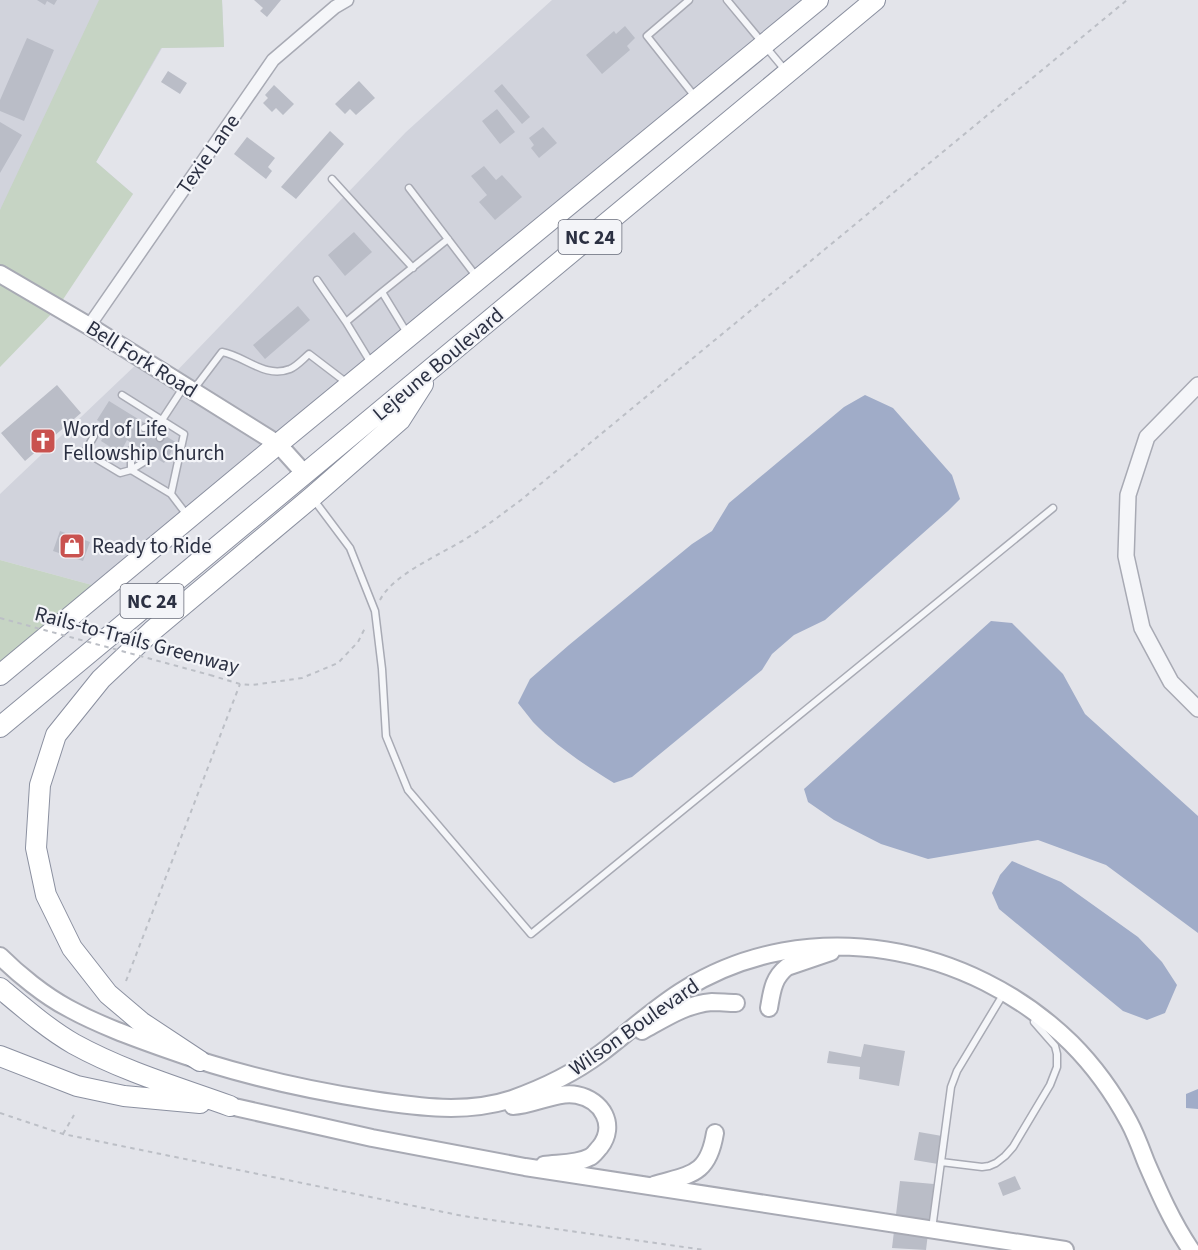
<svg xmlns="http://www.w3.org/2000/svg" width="1198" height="1250" viewBox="0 0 1198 1250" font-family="'Source Sans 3',sans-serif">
<rect width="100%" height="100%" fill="#e3e4ea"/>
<path fill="#d1d3dc" d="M0 0H222L224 47 162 48 96 162 133 194 0 274Z
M552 0H818L103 588 0 560V494L142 359 171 377 406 132Z"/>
<path fill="#c6d4c4" d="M99 0H222L224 47 161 48 96 162 133 194 58 307 0 367V210Z
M0 560 103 588 0 665Z"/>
<path fill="#a0acc8" d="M865 395 893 408 952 475 960 499 948 511 825 620 794 635 772 654 762 670 632 777 614 783C586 766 556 746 533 722 528 716 523 709 518 703L530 679 569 645 692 544 712 531 729 503 844 407Z
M991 621 1012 623 1063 674 1085 714 1198 816V933L1106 865 1038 840 928 859 881 844 834 820 808 802 804 789Z
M1012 861 1061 882 1138 937 1162 962 1177 985 1165 1013 1147 1020 1123 1011 999 909 992 893 1000 875Z
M1198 1089V1109L1186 1108V1094Z"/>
<path fill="#babdc7" d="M37 0H57L54 5 47 1 45 5Z
M254 0H281L267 17 260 11 263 8Z
M625 26 635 38 627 46 630 50 602 74 586 55 614 31 616 34Z
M27 38 54 50 24 121 0 111V100Z
M168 71 187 83 180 94 161 82Z
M359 81 375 98 356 115 350 109 345 114 335 104Z
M502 84 530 117 522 124 494 91Z
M274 85 294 104 283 115 276 108 272 112 263 103 268 98 265 95Z
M497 109 515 132 500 144 482 121Z
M0 122 22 135 0 173Z
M543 127 557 143 539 158 531 148 534 145 529 138Z
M330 131 344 144 296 199 281 187Z
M247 137 275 158 268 167 272 171 266 179 234 154Z
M484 166 496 180 502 175 522 197 495 220 479 202 487 195 471 176Z
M354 232 372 252 345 276 328 255Z
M298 306 310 320 265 359 253 345Z
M57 385 81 413 25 461 1 433Z
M109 401 177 443 164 463 127 440 120 453 101 441 109 428 97 420Z
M60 531 90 542 83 561 53 551Z
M864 1044 905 1051 899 1086 859 1079 860 1067 827 1063 829 1051 861 1057Z
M919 1132 942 1136 938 1164 914 1160Z
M1015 1176 1021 1189 1003 1196 998 1183Z
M900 1181 934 1184 926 1250 892 1248Z"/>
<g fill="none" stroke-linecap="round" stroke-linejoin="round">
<g stroke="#a8aab4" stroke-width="9">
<path id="service" d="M689 0 647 36 696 98
M727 0 785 70
M332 179 413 268
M409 188 476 276
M317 280 346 322
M407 333 382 292 448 239
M371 363 346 322 382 292
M194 389 222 352C245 356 265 379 290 369 297 366 303 359 309 354L347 383
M122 395 184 434 171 494
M162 420 183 388
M144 428 162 420 160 438
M94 436 85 452 120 473 131 470 171 494 187 515
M131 450V470L147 460
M314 500 350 548 375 611 382 669 386 736 408 790 531 934 1053 508
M941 1162 982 1167 989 1166 996 1163 1005 1156 1013 1147 1050 1085 1057 1067V1054L1055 1046 1034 1022
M932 1229 951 1087 957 1071 1004 993"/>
</g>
<g stroke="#a8aab4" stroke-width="15">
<path id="minor" d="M89 326 273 60 335 7 347 0"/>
</g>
<g stroke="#a8aab4" stroke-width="18">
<path id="tertiary" d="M1198 385 1147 437 1128 495 1126 556 1142 628 1171 682 1198 709"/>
</g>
<g stroke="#a8aab4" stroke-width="20">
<path id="secondary" d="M0 274 89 326 278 444 305 474
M0 956C18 974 45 996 68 1008 99 1025 132 1037 166 1049 235 1074 300 1089 372 1100 418 1107 467 1114 512 1099 543 1088 574 1073 601 1053 629 1032 655 1007 685 989 808 913 970 944 1071 1043 1094 1066 1114 1094 1129 1122 1136 1135 1141 1149 1146 1162 1159 1192 1172 1222 1191 1250
M769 1008C772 991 773 978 787 967L831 952
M642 1031C664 1019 686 1004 712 1002 720 1002 728 1003 736 1003
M230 1106 372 1138 525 1167 1065 1250
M513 1106C534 1105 557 1091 577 1095 602 1100 617 1125 600 1147 597 1150 594 1155 590 1157 577 1164 558 1163 544 1165
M654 1185C690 1174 708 1176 715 1133"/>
</g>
<g stroke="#8b90a0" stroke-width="22">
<path id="trunk" d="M0 675 278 444 818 0
M0 727 875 0
M0 988C24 1008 48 1029 74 1044 123 1071 177 1087 230 1106
M0 1056 77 1086 124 1096 200 1103
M200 1061 141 1022 108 994 72 948 46 895 36 848 40 785 56 735 101 679 152 631 312 497 400 420 423 384"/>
</g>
<path stroke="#bcbfc6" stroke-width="2" stroke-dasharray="4.5 4.5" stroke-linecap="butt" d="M380 600C393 574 442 554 467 538 486 527 503 513 521 500L1127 0
M210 675 240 684 252 685 302 678 338 663 358 642 366 626
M126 981 240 684
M0 1113 63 1134 463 1216 705 1250
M63 1134 74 1115"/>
<use href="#service" stroke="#f5f6f9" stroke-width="6"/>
<use href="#minor" stroke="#f5f6f9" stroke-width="12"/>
<use href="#tertiary" stroke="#f5f6f9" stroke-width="15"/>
<use href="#secondary" stroke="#fff" stroke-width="16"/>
<use href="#trunk" stroke="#fff" stroke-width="20"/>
<path stroke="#bcbfc6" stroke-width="2" stroke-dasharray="4.5 4.5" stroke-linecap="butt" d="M0 618 210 675"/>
</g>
<defs>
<g id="church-square" transform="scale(1.35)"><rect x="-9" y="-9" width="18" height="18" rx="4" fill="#c9524f" stroke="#f3f4f8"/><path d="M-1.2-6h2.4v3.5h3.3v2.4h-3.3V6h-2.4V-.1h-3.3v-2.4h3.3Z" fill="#fff"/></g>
<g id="shop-square" transform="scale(1.35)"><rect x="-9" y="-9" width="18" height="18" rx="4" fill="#c9524f" stroke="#f3f4f8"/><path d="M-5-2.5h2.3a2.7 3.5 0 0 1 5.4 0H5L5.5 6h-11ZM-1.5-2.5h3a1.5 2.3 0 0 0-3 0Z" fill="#fff"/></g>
</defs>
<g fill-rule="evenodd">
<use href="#church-square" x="43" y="441"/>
<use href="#shop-square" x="72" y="546"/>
</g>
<g text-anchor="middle" stroke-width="4.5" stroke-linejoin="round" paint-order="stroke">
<g fill="#f3f4f8" stroke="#676b79" stroke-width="1.5">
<rect x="558.5" y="220" width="63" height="34" rx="4.5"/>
<rect x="120.5" y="584" width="63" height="34" rx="4.5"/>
</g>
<g font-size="20" font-weight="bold" fill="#2b3042">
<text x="590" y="244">NC 24</text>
<text x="152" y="608">NC 24</text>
</g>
<g font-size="21" fill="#2b3042" stroke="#f3f4f8">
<text transform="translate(208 154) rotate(-55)" y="7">Texie Lane</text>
<text transform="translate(142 359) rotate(32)" y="7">Bell Fork Road</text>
<text transform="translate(438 364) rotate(-40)" y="7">Lejeune Boulevard</text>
<text transform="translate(137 640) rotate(15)" y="7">Rails-to-Trails Greenway</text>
<text transform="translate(634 1027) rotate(-35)" y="7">Wilson Boulevard</text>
</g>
<g font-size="21" fill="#2b3042" stroke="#f3f4f8" text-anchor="start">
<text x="63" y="436">Word of Life<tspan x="63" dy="24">Fellowship Church</tspan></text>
<text x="92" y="553">Ready to Ride</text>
</g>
</g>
</svg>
